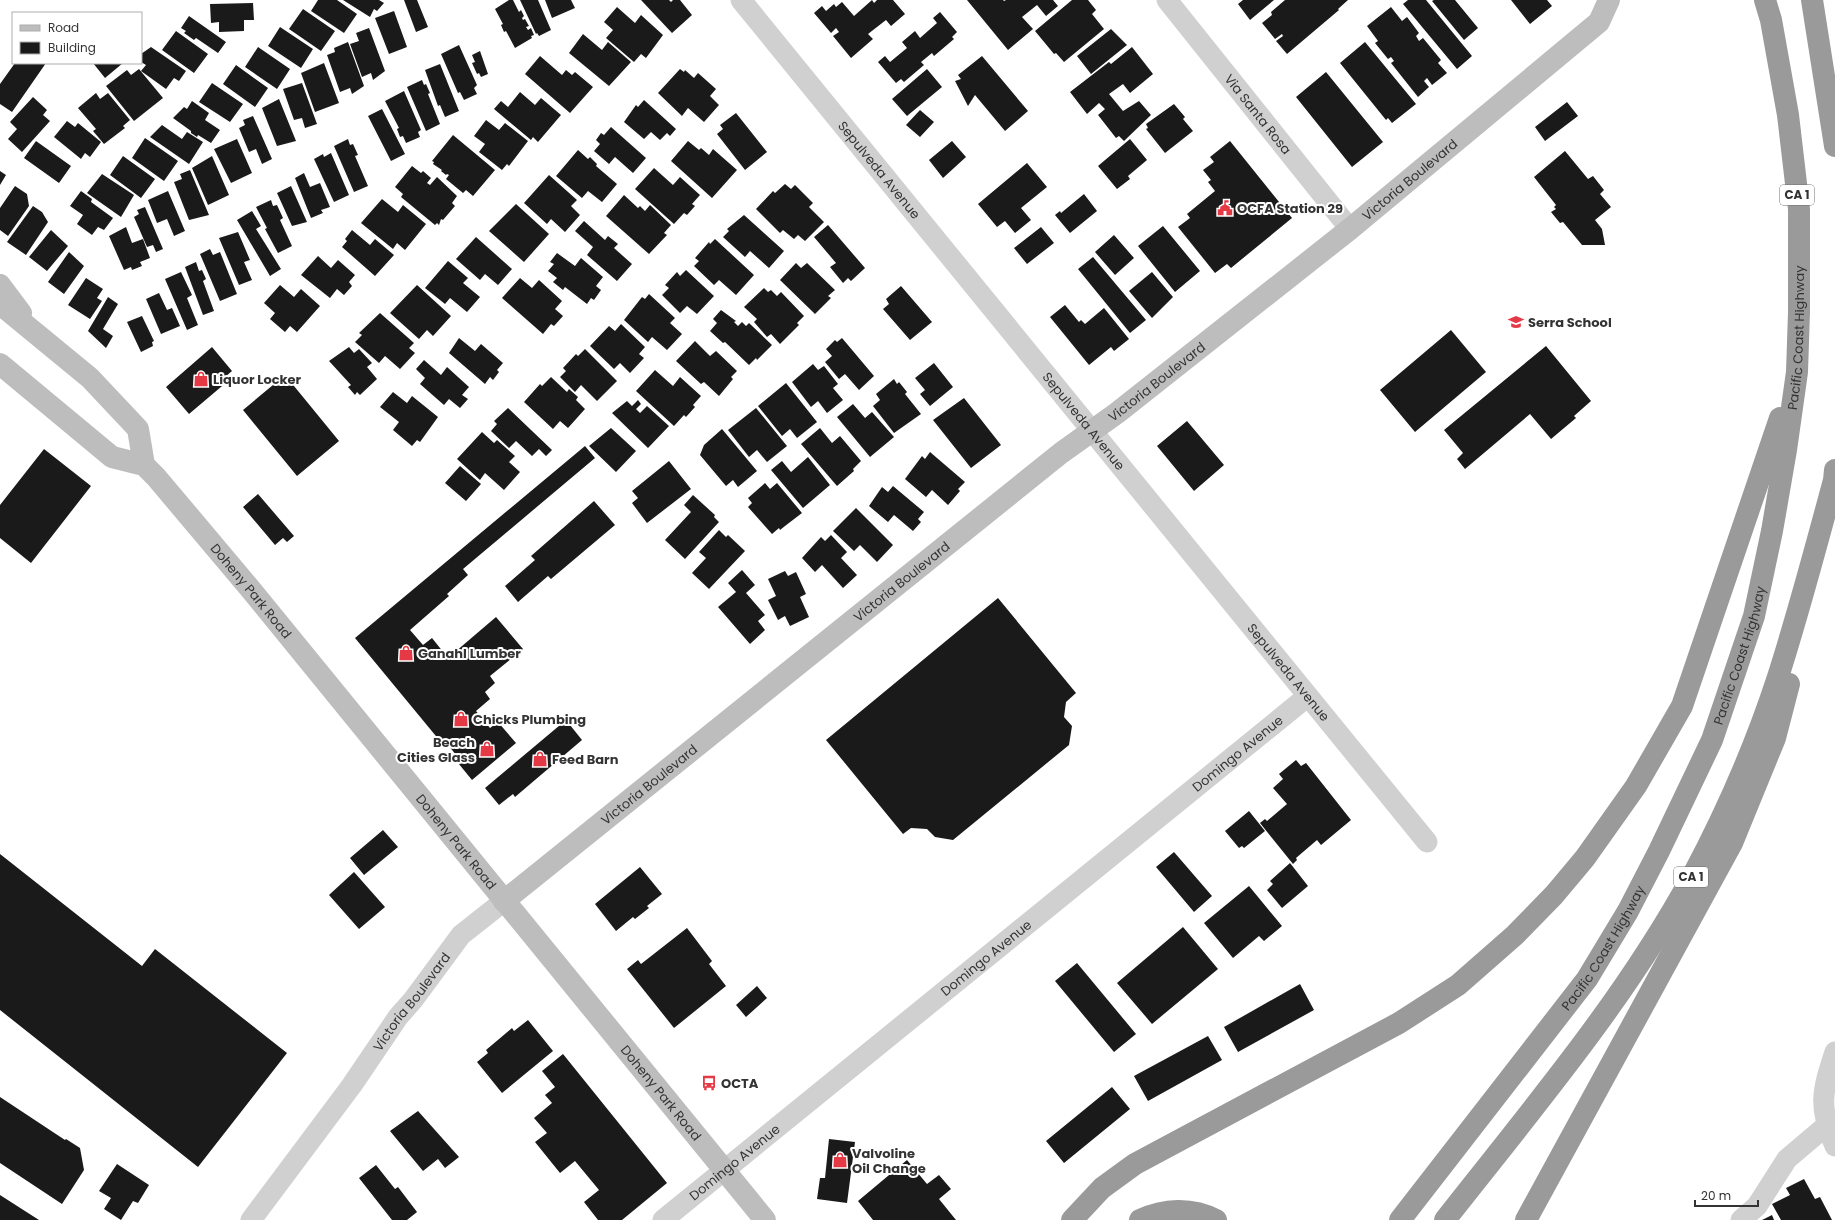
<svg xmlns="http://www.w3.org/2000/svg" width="1835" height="1220" viewBox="0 0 1835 1220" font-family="Poppins,sans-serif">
<rect width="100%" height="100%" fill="#fff"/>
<path fill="#1a1a1a" d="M318 0H337L357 14 344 33 311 11Z
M343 0H379L384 3 377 11 374 9 370 17Z
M404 0H417L428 27 416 32Z
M509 0H513L519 12 521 10 524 16 522 18 523 20 525 19 529 26 526 27 528 30 531 28 534 35 531 36 532 38 515 48 506 31 504 32 501 25 503 24 495 9Z
M520 0H538L551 30 539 36 537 33 536 34Z
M545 0H571L575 8 552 18Z
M641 0H669L671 2 673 0H680L692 15 672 33Z
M872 0 874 3 877 0H893L905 14 891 26 886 20 868 34 873 39 851 58 833 36 839 32 836 28 831 33 814 13 822 6 826 11 834 4 836 7 842 2 854 16Z
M967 0H1003L1004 1 1006 0H1053L1058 6 1046 16 1037 5 1022 17 1033 29 1008 50Z
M1072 0H1088L1096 10 1092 14 1104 29 1064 62 1056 53 1054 54 1035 31Z
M1243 0H1274L1250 20 1238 4Z
M1285 0H1348L1338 9 1339 10 1287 54 1276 41 1283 36 1282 34 1275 39 1262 23 1272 15 1271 12Z
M1408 0H1426L1472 56 1457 69 1403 4Z
M1434 0H1455L1478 28 1464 40 1432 1Z
M1511 0H1547L1552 6 1530 24Z
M253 3 254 20H244V31L219 32V22L211 23 210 4Z
M617 7 635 23 641 15 663 35 646 58 641 54 634 62 606 38 613 30 604 22Z
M1391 7 1402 21 1407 17 1419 33 1416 36 1419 41 1423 38 1441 60 1438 63 1447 73 1432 85 1427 78 1424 81 1429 87 1418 97 1391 63 1394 61 1391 57 1388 59 1375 43 1378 41 1367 26Z
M303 9 335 31 321 51 289 29Z
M394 11 407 47 389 54 375 18Z
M940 12 957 32 952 37 954 39 934 56 932 53 921 62 924 65 904 82 901 79 896 83 878 62 885 56 890 62 907 48 902 42 915 31 920 38 937 23 933 18Z
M189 16 226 42 218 53 196 38 194 40 184 33 186 31 181 28Z
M280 27 313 49 301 68 268 46Z
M369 28 385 71 373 80 371 73 362 77 350 44 359 41 356 33Z
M1111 29 1127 45 1091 74 1077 56Z
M176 31 208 54 194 73 162 50Z
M583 34 602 50 608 42 631 62 609 86 569 53Z
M348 42 364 86 352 94 350 88 340 92 327 55 335 52 334 48Z
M1365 42 1416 104 1392 123 1388 118 1386 120 1340 63Z
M459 45 477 85 474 88 477 94 464 100 460 92 458 93 441 54Z
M151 47 186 71 179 81 174 78 166 89 141 71 146 65 141 62V54Z
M258 47 290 69 277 89 245 67Z
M1132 47 1153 74 1130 93 1123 84 1109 94 1123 111 1139 101 1151 115 1124 141 1119 136 1116 138 1098 115 1105 109 1099 103 1087 114 1070 92 1109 62 1111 64Z
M480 51 488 74 481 77 479 73 477 74 472 63 475 62 472 55Z
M540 56 562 75 566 70 572 75 575 72 593 87 570 113 525 74Z
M982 56 1028 111 1005 131 975 95 968 106 955 81 961 79 958 75Z
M15 63H46L12 112 0 104V84Z
M93 63H123L105 78Z
M324 63 339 103 315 112 301 73Z
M440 64 459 111 445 117 440 105 438 106 425 70Z
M236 65 268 88 255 107 223 84Z
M139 69 163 98 134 121 106 86 127 70 131 75Z
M680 69 684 72 685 70 694 78 698 73 716 89 710 96 719 105 704 122 688 108 682 116 658 93Z
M927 69 942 87 907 116 892 99Z
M1326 72 1383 142 1352 167 1296 97Z
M422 80 424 85 426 84 430 93 428 94 440 124 426 131 407 87Z
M212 83 243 104 230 122 199 102Z
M302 83 317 124 305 128 302 118 294 120 283 89Z
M404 91 421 130 418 132 420 137 406 143 403 136 400 137 397 129 399 128 385 101Z
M520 92 535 105 541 98 561 115 538 142 533 137 531 140 494 109 501 101 508 107Z
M96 93 100 99 108 93 130 120 123 126 125 128 104 144 93 131 96 129 78 108Z
M33 97 47 110 43 115 50 121 22 152 8 139 17 129 10 122Z
M279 99 296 141 277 146 262 108Z
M644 100 676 129 670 136 667 133 660 140 651 132 644 139 624 122 636 105 638 107Z
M192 101 209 113 205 120 220 130 211 143 198 135 197 137 191 133V131L173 118 184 107 187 109Z
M1567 102 1578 116 1545 141 1535 127Z
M1174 104 1185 117 1183 119 1193 131 1165 153 1146 129 1148 128 1146 124Z
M382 109 405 154 391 161 368 116Z
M920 110 934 122 920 137 906 125Z
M736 113 767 152 745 170 717 134 723 129 720 125Z
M253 116 272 159 262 164 256 149 249 152 239 128 245 125 243 120Z
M486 120 499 130 505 123 528 141 509 166 507 164 502 170 479 152 485 144 474 136Z
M67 121 75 127 78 123 101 142 90 157 85 153 81 159 54 137Z
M162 125 182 139 187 132 203 142 189 164 150 137Z
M611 127 646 158 633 173 615 157 609 164 594 151 600 144 596 140 601 133 604 135Z
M453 135 495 170 473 196 466 190 463 193 446 179 449 175 447 174 446 175 441 171 442 170 433 164 434 162 432 161Z
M145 138 178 161 164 181 132 158Z
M237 139 252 173 231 183 214 149Z
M348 139 350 145 353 144 358 155 355 156 368 186 354 192 334 146Z
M1130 139 1147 160 1128 176 1130 179 1117 189 1098 166Z
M36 141 71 166 59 183 24 158Z
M688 141 699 150 701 148 709 155 713 149 737 170 712 198 671 161Z
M952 141 966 157 943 178 929 160Z
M1230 141 1292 218 1231 268 1227 264 1215 273 1178 227 1190 218 1187 214 1215 191 1208 182 1211 180 1203 170 1214 162 1210 157Z
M578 150 588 159 590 157 597 164 596 166 617 184 602 202 588 191 582 198 556 176Z
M1565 151 1588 179 1593 176 1604 190 1600 194 1611 207 1595 220 1602 229 1605 245H1582L1563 222 1560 223 1551 212 1556 209 1554 207 1556 205 1534 177Z
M331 153 349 195 334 202 314 159 323 154 324 157Z
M123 156 155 179 141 198 110 175Z
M212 156 229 195 208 205 192 168Z
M1027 163 1047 187 1021 208 1031 220 1015 233 1005 221 997 227 978 204Z
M412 166 421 173 423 171 431 178 427 183 430 185 437 177 457 196 452 203 455 206 443 220 441 219 439 225 437 223 435 225 401 197 403 194 395 187Z
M654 168 673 185 680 177 700 195 692 204 695 206 687 215 684 213 674 224 635 189Z
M190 170 209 215 189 220 174 182 182 179 180 174Z
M0 171 6 175 0 185Z
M304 173 310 187 320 183 330 207 321 210 323 213 311 218 295 178Z
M102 174 134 195 121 217 87 193Z
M549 175 577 200 571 206 580 215 565 232 551 219 547 224 524 203Z
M785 184 791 189 795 185 813 203 809 207 824 222 805 241 798 235 794 239 783 230 780 233 756 209 773 191 775 193Z
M15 186 27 194 29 206 8 236 0 230V208Z
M291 186 307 222 292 226 277 193Z
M81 191 92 199 91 202 113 218 104 230 98 227 92 235 77 224 83 215 70 206Z
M168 191 185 231 174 236 167 219 157 223 148 200Z
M1084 194 1097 211 1070 233 1055 215 1060 211 1061 213Z
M624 195 638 208 640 206 645 211 650 205 671 225 664 233 667 235 649 254 606 216Z
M382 199 398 212 403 205 426 224 405 250 397 243 393 249 361 223Z
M271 200 273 206 277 205 283 218 280 220 292 246 278 253 265 229 267 228 256 207Z
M516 204 549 234 524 262 489 231Z
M33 206 42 212 48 222 26 255 7 242Z
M145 207 163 249 156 252 153 245 147 247 134 217 139 214 137 210Z
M252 211 261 226 256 229 281 269 270 276 237 220Z
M744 215 784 251 769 268 750 251 745 257 723 237 729 231 727 229Z
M584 221 605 240 608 236 618 244 614 248 632 264 617 281 587 255 593 247 575 231Z
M828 225 865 268 851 281 848 278 843 283 830 267 836 263 814 237Z
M1163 226 1200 271 1175 292 1138 246Z
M126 227 132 243 143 239 150 258 140 262 142 266 132 270 131 267 124 270 109 236Z
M1041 227 1054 243 1027 264 1014 248Z
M51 230 68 246 47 271 29 257Z
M352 230 370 245 375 239 394 255 375 276 342 247 347 241 345 239Z
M238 232 250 260 244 262 252 280 239 285 219 238Z
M1114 235 1134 258 1115 275 1095 252Z
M476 237 512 269 498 285 485 274 480 280 456 259Z
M715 239 754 275 736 295 719 280 714 285 694 266 699 261 695 258 709 242 710 244Z
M210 249 213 255 220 252 237 294 220 301 200 254Z
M69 252 84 266 64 294 48 282Z
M557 253 575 266 581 258 603 277 596 286 601 290 594 300 591 298 587 304 565 287 563 290 553 282 557 278 548 271 554 264 550 262Z
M318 256 331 268 338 260 355 275 349 282 352 286 344 295 337 289 330 298 301 275Z
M1093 257 1146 320 1130 333 1078 269Z
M448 261 468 278 463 283 480 297 467 312 450 298 445 304 425 288Z
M196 262 199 271 202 270 206 279 203 281 214 311 203 315 185 267Z
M796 263 801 268 807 263 835 290 828 296 831 298 815 314 780 280Z
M686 270 714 296 697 314 687 306 680 313 662 295 669 288 665 285 677 272 680 276Z
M181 272 192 295 187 298 198 325 187 330 165 279Z
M1152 272 1173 297 1152 318 1129 291Z
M86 278 103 289 97 298 102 301 90 319 68 305Z
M520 278 532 288 539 280 562 301 555 309 563 316 554 326 551 324 543 334 502 298Z
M280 285 294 297 301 289 320 306 297 332 290 326 285 332 270 319 275 313 264 303Z
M417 285 451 316 433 336 427 330 419 339 390 313Z
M901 286 932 322 910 340 883 309 889 304 886 299Z
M764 288 768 292 771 290 777 296 781 292 804 316 797 323 799 325 780 344 771 334 767 337 754 322 757 319 744 307Z
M159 293 167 310 172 308 180 326 161 334 146 299Z
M649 294 675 318 670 323 682 334 667 350 652 337 648 342 624 320 642 297 645 299Z
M108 297 118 304 103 329 113 336 106 348 88 331Z
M1065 305 1079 322 1081 320 1085 324 1104 308 1129 339 1114 351 1111 347 1089 365 1050 317Z
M721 310 736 321 734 322 738 326 742 322 746 326 749 323 772 345 757 360 756 358 749 365 725 342 723 343 710 331 717 323 713 319Z
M380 313 414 343 409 348 415 353 400 369 385 356 379 363 355 342 362 335 359 333Z
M142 316 154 341 152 342 153 346 141 352 127 322Z
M621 324 645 347 639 354 644 358 630 373 620 363 614 369 590 346 609 326 615 331Z
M1451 330 1486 372 1415 432 1380 390Z
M459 338 475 351 481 344 503 363 497 370 499 372 493 380 490 377 485 384 449 353Z
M842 338 874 376 859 390 845 374 839 379 825 362 832 356 826 349 835 340 837 342Z
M695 341 710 356 716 351 737 371 731 377 733 379 719 396 704 382 701 384 676 361Z
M1546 346 1591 401 1574 416 1576 418 1551 439 1530 414 1465 469 1457 459 1463 453 1444 430Z
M212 347 232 371 225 377 228 381 189 414 166 387Z
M349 347 354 353 359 349 372 363 367 367 377 379 360 395 357 392 355 395 348 387 351 385 329 361Z
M585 349 617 381 597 401 581 385 575 392 560 377 566 371 563 368 576 354 578 356Z
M424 360 441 375 447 367 469 387 462 395 468 399 460 408 449 399 444 405 420 384 425 378 416 369Z
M934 363 953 387 930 406 920 394 925 390 915 378Z
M813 364 818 370 824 366 838 384 833 388 843 400 827 413 818 401 811 407 792 382Z
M655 370 673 386 680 377 701 396 693 405 695 407 686 417 684 415 674 426 636 391Z
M285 375 339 441 297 476 243 410Z
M551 377 567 392 569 389 578 397 576 400 585 409 568 428 560 421 553 429 524 402 540 384 542 386Z
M894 379 897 384 899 382 907 392 905 394 921 414 894 433 873 406 880 400 876 394Z
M786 383 817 422 797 438 790 429 782 436 758 406Z
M393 392 407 403 412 396 438 417 420 442 417 440 412 446 393 430 399 422 380 407Z
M964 398 1001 445 971 468 933 420Z
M638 400 641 404 636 409 640 413 647 406 669 426 648 448 612 413 627 401 632 406Z
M853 404 865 418 872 412 894 437 870 457 837 417Z
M508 408 552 450 546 456 539 449 532 456 516 441 509 448 491 431 497 424 494 421Z
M756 408 787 446 767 462 757 450 749 457 728 430Z
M1187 421 1224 465 1194 491 1157 446Z
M611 428 636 451 616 472 589 446Z
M820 428 832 443 840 436 861 461 853 469 854 471 837 486 801 444Z
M722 429 757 471 738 487 733 480 726 486 700 455 704 445Z
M482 432 494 443 497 440 515 456 509 462 520 472 504 490 485 473 480 480 457 459Z
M585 446 595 458 463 569 468 575 447 594 449 596 410 630 423 645 432 638 448 658 496 617 523 649 490 676 495 683 485 692 490 699 476 711 490 728 498 722 516 743 472 780 454 758 457 756 443 739 440 741 355 638Z
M44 449 91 486 31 563 0 538V505Z
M930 452 965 482 958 489 960 491 948 505 932 490 926 497 905 479 922 456 925 459Z
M808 457 830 485 803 508 771 470 782 461 791 472Z
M669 461 691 489 647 523 632 503 638 498 632 491Z
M460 466 481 484 466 501 445 483Z
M765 483 770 489 777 483 802 513 785 526 780 530 779 528 772 534 748 507 752 503 748 498Z
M893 486 924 512 918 519 921 522 913 531 894 515 888 522 869 506 882 487 888 492Z
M258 494 294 536 287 542 283 538 275 545 243 507Z
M693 495 715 515 714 517 719 522 685 559 665 540 691 512 684 505Z
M594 501 615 525 551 579 548 576 518 602 505 586 535 560 531 556Z
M856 508 893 545 877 562 860 545 854 551 833 531Z
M719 530 726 537 728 535 745 551 709 589 692 573 706 558 699 552Z
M831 535 847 552 841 558 857 575 843 588 822 565 815 572 802 558 821 537 825 541Z
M742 570 755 585 746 593 765 615 758 621 765 630 750 644 718 607 736 592 728 583Z
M785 571 788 576 796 572 806 594 800 597 809 617 790 626 785 616 778 620 768 600 776 596 768 579Z
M998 598 1076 693 1066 702 1064 717 1072 726 1069 745 953 840 935 837 927 829 911 828 903 834 826 740Z
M566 720 582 740 515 797 513 794 499 805 485 788Z
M1296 760 1301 766 1306 763 1351 820 1321 845 1317 840 1296 858 1297 860 1293 864 1260 823 1265 819 1267 821 1287 804 1273 788 1283 779 1279 774Z
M1249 811 1265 831 1244 848 1242 846 1239 848 1225 831Z
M383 830 398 847 364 875 350 858Z
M1174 852 1212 896 1194 912 1156 867Z
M0 854 142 966 155 949 287 1053 198 1167 0 1010Z
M1290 863 1308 886 1282 908 1267 890 1273 884 1270 881Z
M640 867 662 894 647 906 649 908 635 919 633 917 616 931 595 904Z
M354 872 385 907 359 929 329 895Z
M1249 886 1282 926 1264 941 1259 936 1233 958 1204 923Z
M1183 927 1218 969 1152 1024 1117 983Z
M687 928 712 961 709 964 726 986 674 1028 627 969 638 960 641 964Z
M1077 963 1136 1034 1114 1052 1055 981Z
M1300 984 1314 1010 1238 1052 1224 1027Z
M757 986 767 998 746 1017 736 1005Z
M528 1020 553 1051 502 1093 477 1062 488 1053 486 1050 512 1028 514 1031Z
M1208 1036 1222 1060 1148 1101 1134 1076Z
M563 1054 667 1183 622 1220H598L584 1202 599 1190 575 1161 560 1173 535 1142 547 1133 534 1118 552 1103 545 1095 555 1087 542 1071Z
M1112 1087 1130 1109 1064 1163 1046 1141Z
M0 1097 65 1140 66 1139 80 1148 84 1170 62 1204 0 1163Z
M418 1111 459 1157 445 1168 438 1159 423 1171 390 1131Z
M829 1139 855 1142 847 1203 817 1199 820 1178H825Z
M907 1160 927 1184 939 1175 951 1189 939 1199 956 1220H873L858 1201Z
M117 1164 149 1185 138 1203 133 1201 121 1220 104 1209 111 1198 99 1191Z
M376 1165 395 1189 398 1187 417 1212 407 1220H392L359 1178Z
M1804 1179 1815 1199 1820 1197 1832 1220H1781L1772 1204 1790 1195 1786 1188Z
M0 1195 39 1220H0Z
M1772 1215 1774 1220H1762Z"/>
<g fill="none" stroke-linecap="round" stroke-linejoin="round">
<g stroke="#d0d0d0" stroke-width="21">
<path id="s1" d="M741 0 1427 842"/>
<path id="s2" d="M1167 0 1350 229"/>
<path d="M1835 1052C1822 1091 1818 1107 1835 1146"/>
<path id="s3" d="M251 1220 352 1085 398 1017 413 1000 461 935 504 901"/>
<path id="s4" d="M663 1220 1308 696"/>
<path d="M1741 1220 1757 1206 1787 1159 1826 1126"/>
</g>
<g stroke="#bdbdbd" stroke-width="22">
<path d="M0 285 21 313"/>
<path d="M0 304 90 378 138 429 144 465"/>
<path id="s5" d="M0 364 112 457 144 465 156 477 252 591 765 1220"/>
<path id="s6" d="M504 901 1061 453 1117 413 1350 229 1599 22 1609 0"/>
</g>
<g stroke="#9a9a9a" stroke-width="22">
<path d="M1812 0 1835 146"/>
<path d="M1072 1220 1102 1188 1135 1164 1399 1023 1458 985 1515 935 1554 895 1585 858 1636 786 1682 706 1780 418"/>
<path d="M1140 1220C1164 1209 1191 1207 1216 1220"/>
<path id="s7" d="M1400 1220 1587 979 1628 911 1659 851 1712 740 1754 616 1772 531 1786 450 1797 372 1799 312V209L1788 115 1771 20 1765 0"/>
<path d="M1445 1220C1532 1109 1625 1000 1693 875 1726 813 1755 747 1777 680 1798 615 1816 547 1834 480L1835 470"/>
<path d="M1526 1220 1732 843 1775 738 1789 684"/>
</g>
</g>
<defs>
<g id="civic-bare" transform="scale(1.2)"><path d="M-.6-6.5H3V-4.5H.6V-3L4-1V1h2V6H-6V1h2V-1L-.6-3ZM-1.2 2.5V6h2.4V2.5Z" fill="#e63946" stroke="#fff" stroke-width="2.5" paint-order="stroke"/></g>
<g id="school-bare" transform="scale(1.2)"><path d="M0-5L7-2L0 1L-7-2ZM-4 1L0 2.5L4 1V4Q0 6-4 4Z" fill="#e63946" stroke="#fff" stroke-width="2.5" paint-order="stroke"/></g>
<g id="shop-bare" transform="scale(1.2)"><path d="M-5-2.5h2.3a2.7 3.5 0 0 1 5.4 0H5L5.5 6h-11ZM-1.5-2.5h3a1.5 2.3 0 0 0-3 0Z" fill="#e63946" stroke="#fff" stroke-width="2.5" paint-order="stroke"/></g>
<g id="bus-bare" transform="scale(1.2)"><path d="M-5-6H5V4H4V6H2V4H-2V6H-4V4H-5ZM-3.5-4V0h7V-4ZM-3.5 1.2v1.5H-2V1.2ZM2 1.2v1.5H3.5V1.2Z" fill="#e63946" stroke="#fff" stroke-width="2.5" paint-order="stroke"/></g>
</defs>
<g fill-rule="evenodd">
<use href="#civic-bare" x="1225" y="208"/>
<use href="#school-bare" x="1516" y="322"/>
<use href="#shop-bare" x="201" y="379"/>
<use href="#shop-bare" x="406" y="653"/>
<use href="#shop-bare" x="461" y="719"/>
<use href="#shop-bare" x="487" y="749"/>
<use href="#shop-bare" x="540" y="759"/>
<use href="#bus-bare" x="709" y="1083"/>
<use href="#shop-bare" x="840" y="1160"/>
</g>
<g text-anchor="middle" stroke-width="4" stroke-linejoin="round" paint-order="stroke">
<g fill="#fff" stroke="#707070" stroke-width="1">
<rect x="1780" y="185" width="34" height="20" rx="3"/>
<rect x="1674" y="867" width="34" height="20" rx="3"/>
</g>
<g font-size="12" font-weight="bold" fill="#333">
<text x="1797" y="199">CA 1</text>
<text x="1691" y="881">CA 1</text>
</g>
<g font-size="13" fill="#333" stroke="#fff">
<text dy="5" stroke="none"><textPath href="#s2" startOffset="146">Via Santa Rosa</textPath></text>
<text dy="5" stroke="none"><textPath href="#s1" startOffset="219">Sepulveda Avenue</textPath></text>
<text dy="5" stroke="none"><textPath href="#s6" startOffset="1158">Victoria Boulevard</textPath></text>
<text dy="5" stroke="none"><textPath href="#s7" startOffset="988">Pacific Coast Highway</textPath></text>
<text dy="5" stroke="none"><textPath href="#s6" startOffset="834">Victoria Boulevard</textPath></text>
<text dy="5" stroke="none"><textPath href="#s1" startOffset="543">Sepulveda Avenue</textPath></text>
<text dy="5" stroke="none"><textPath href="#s6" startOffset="510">Victoria Boulevard</textPath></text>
<text dy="5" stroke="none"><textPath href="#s5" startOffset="344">Doheny Park Road</textPath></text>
<text dy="5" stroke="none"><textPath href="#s7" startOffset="664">Pacific Coast Highway</textPath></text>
<text dy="5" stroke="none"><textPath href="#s1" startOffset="867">Sepulveda Avenue</textPath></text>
<text dy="5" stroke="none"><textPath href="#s4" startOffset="740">Domingo Avenue</textPath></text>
<text dy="5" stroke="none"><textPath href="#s6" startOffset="186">Victoria Boulevard</textPath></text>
<text dy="5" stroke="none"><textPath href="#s5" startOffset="668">Doheny Park Road</textPath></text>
<text dy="5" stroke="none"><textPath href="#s7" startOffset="340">Pacific Coast Highway</textPath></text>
<text dy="5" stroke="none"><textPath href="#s4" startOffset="416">Domingo Avenue</textPath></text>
<text dy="5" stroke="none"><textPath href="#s3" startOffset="271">Victoria Boulevard</textPath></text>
<text dy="5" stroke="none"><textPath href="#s5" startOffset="992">Doheny Park Road</textPath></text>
<text dy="5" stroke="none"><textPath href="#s4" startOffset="92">Domingo Avenue</textPath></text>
</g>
<g font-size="13" font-weight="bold" fill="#333" stroke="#fff" text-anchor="start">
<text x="1237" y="213">OCFA Station 29</text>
<text x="1528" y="327">Serra School</text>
<text x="213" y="384">Liquor Locker</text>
<text x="418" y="658">Ganahl Lumber</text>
<text x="473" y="724">Chicks Plumbing</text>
<text x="475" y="747" text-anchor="end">Beach<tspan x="475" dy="15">Cities Glass</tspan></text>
<text x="552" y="764">Feed Barn</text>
<text x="721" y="1088">OCTA</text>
<text x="852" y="1158">Valvoline<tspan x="852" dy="15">Oil Change</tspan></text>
</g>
</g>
<rect x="12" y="12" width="130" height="52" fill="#ffffff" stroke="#adadad"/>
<rect x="20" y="25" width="20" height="6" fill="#bdbdbd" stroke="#adadad"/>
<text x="48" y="32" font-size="12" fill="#333333">Road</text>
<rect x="20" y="42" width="20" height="12" fill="#1a1a1a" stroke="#adadad"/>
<text x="48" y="52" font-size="12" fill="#333333">Building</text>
<path d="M1695 1200v6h63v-6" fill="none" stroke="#333333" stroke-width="2"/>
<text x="1701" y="1200" font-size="12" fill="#333333" stroke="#ffffff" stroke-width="3" paint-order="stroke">20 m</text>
</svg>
